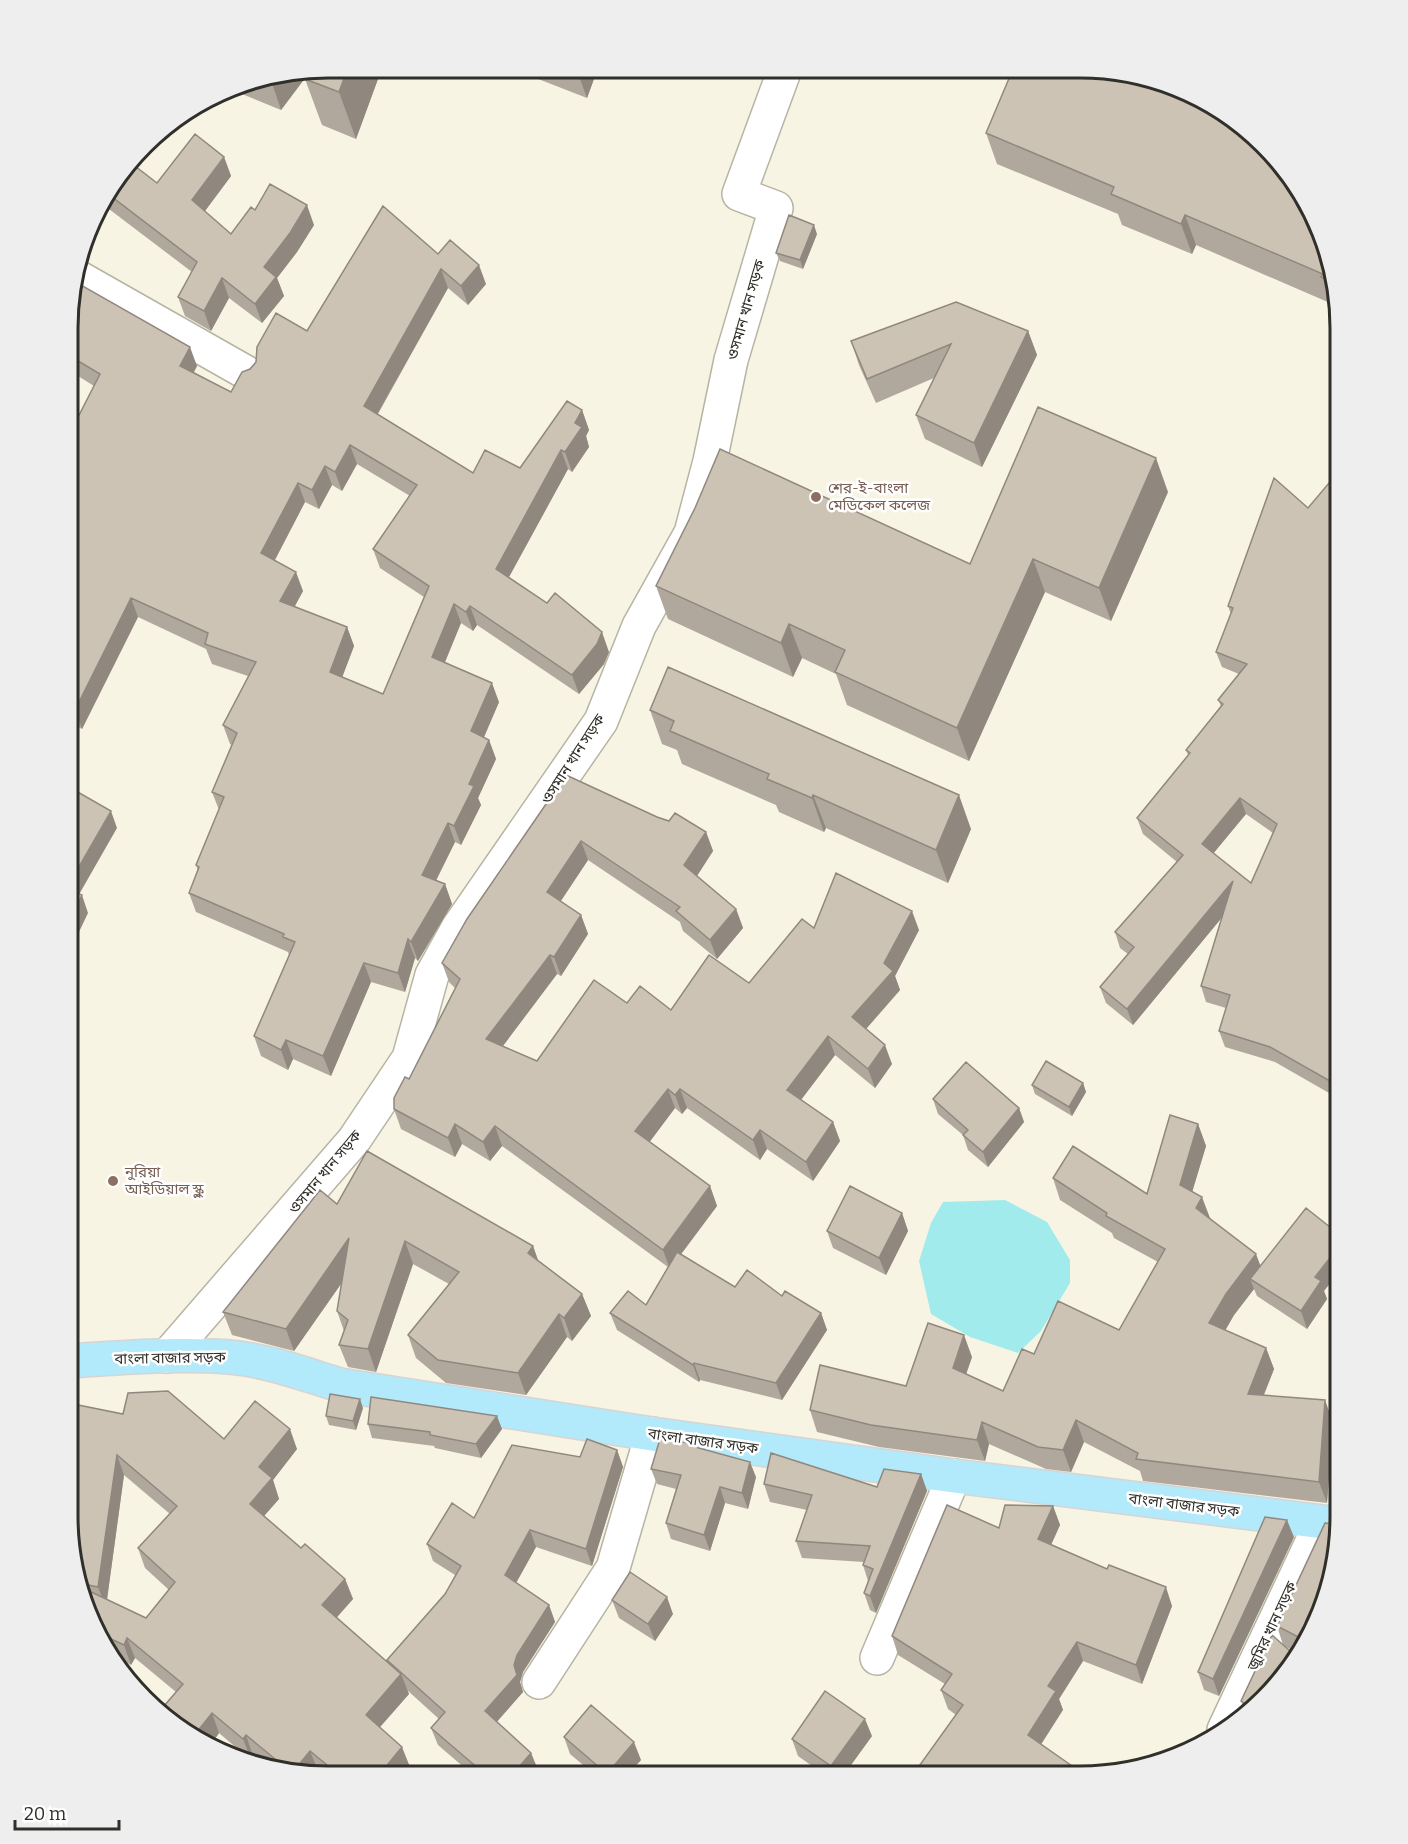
<svg xmlns="http://www.w3.org/2000/svg" width="1408" height="1844" viewBox="0 0 1408 1844" font-family="Bitter,'Noto Sans Bengali',serif">
<rect width="100%" height="100%" fill="#f7f4e3"/>
<path fill="#a1ebed" d="M1005 1200 1047 1222 1070 1260V1283L1041 1331 1018 1353 970 1337 931 1314 919 1261 931 1223 943 1202Z"/>
<g fill="none" stroke-linecap="round" stroke-linejoin="round">
<g stroke="#b7b4a4" stroke-width="36">
<path id="minor" d="M76 276 247 373
M167 1356 354 1140 409 1058 432 975 458 928 601 721 639 626 691 533 710 461 731 360 776 208 739 194 785 69
M877 1658 954 1476
M539 1682 613 1568 652 1434
M1224 1730 1321 1523"/>
</g>
<g stroke="#d6d5d4" stroke-width="36">
<path id="primary" d="M68 1361C121 1358 175 1353 229 1357 266 1360 304 1374 340 1385L652 1434 954 1476 1340 1524"/>
</g>
<use href="#minor" stroke="#fff" stroke-width="33"/>
<use href="#primary" stroke="#b2e9fb" stroke-width="33"/>
</g>
<path fill="#b0a89c" fill-rule="evenodd" d="M328 68H374L378 79 356 139 322 125 305 79 306 77 281 110 242 94 238 85 244 81Z
M510 68H598L587 98Z
M986 133 1313 213 1336 310 1332 308 1330 303 1196 245 1192 254 1122 225 1118 214 997 164Z
M224 157 231 176 205 211 231 234 255 210 314 225 297 252 277 278 284 296 262 323 229 298 211 331 185 316 178 297 192 272 101 203 102 198 131 163 157 183Z
M817 234 803 269 780 261 776 253Z
M438 254 486 284 468 305 448 288 378 414 473 473 520 468 582 410 589 430 586 436 589 447 572 472 568 469 509 577 609 652 604 664 579 694 477 625 473 631 461 623 444 663 499 702 484 737 489 740 496 759 478 798 481 805 461 845 455 842 436 881 445 884 452 904 418 961 415 958 405 992 371 982 331 1076 293 1059 288 1070 261 1056 254 1036 289 955 288 952 196 912 189 893 198 871 196 865 219 810 212 792 232 745 230 744 223 725 248 676 212 664 206 649 138 617 82 729 69 722 70 433 94 386 70 371V294L197 366 194 372 231 392 250 369 307 331ZM357 464 410 496 373 549 380 568 424 597 383 694 342 677 354 646 347 627 294 607 303 591 275 560 305 502 319 509 332 485 342 491Z
M1028 331 1037 355 982 467 925 439 916 415 934 378 876 403 859 365 851 341Z
M1340 470V1107L1339 1106 1336 1097 1275 1062 1225 1047 1219 1031 1226 1008 1206 1002 1201 986 1222 917 1133 1025 1106 1003 1100 987 1128 954 1120 948 1115 932 1177 862 1143 834 1137 818 1188 755 1186 750 1221 706 1218 700 1239 674 1222 667 1216 652 1231 614 1228 606ZM1246 814 1273 833 1251 883 1213 853Z
M1168 492 1111 621 1045 592 969 761 847 705 836 674 802 658 793 677 668 619 656 586 970 564Z
M650 710 971 829 948 883 826 828 824 832 779 812 776 805 682 764 677 750 662 744Z
M566 775 657 817 706 832 713 851 697 876 736 909 743 928 717 959 683 931 680 922 588 860 561 901 581 915 588 934 561 976 557 974 503 1046 537 1061 627 1003 671 1010 749 983 814 928 919 930 895 976 900 990 866 1029 892 1064 875 1088 835 1055 801 1100 833 1122 840 1141 813 1181 767 1149 760 1160 687 1108 682 1114 675 1108 649 1142 710 1186 717 1206 681 1254 735 1287 782 1296 821 1313 827 1330 782 1400 700 1380 699 1382 617 1330 610 1313 646 1305 668 1267 502 1146 490 1161 462 1144 455 1157 401 1129 394 1109 455 988 449 982 442 963Z
M1083 1083 1086 1092 1072 1116 1035 1094 1032 1085Z
M933 1099 1019 1108 1024 1122 988 1167 968 1150 963 1135 938 1114Z
M1198 1124 1206 1146 1192 1191 1210 1218 1261 1266 1324 1291 1327 1299 1307 1329 1257 1296 1254 1289 1234 1315 1225 1330 1266 1348 1274 1369 1264 1395 1333 1422 1327 1503 1143 1481 1140 1471 1084 1442 1071 1472 1046 1469 989 1444 985 1461 879 1447 817 1432 810 1410 906 1386 972 1357 966 1374 1003 1391 1034 1354 1119 1330 1158 1262 1114 1238 1112 1233 1060 1200 1053 1178 1147 1194Z
M337 1204 533 1246 538 1260 582 1294 591 1316 572 1341 567 1337 526 1395 446 1383 416 1358 408 1335 449 1284 413 1264 376 1372 348 1367 339 1345 344 1331 337 1311 341 1284 294 1351 232 1335 223 1312Z
M902 1213 908 1231 886 1275 833 1248 827 1231Z
M363 1408 356 1430 329 1425 326 1416Z
M123 1414 224 1439 297 1449 273 1480 279 1499 264 1516 301 1548 345 1579 353 1599 337 1617 388 1662 387 1660 445 1594 455 1575 433 1561 427 1544 474 1518 580 1457 617 1450 623 1467 592 1566 536 1547 516 1583 549 1605 555 1622 523 1672 520 1682 523 1692 497 1722 531 1753 538 1770 533 1775H473L438 1745 431 1728 439 1719 407 1690 409 1694 380 1727 410 1767 403 1775 322 1774 318 1771 315 1774H295L260 1761 253 1756 251 1758 246 1756 219 1733 212 1743 183 1732 169 1720 164 1706 176 1692 135 1658 131 1665 111 1655 95 1631 94 1625 93 1624 68 1516ZM124 1475 170 1514 138 1548 145 1568 169 1590 146 1618 107 1599Z
M368 1424 502 1429 481 1458 435 1448 434 1446 372 1438Z
M696 1444 697 1447 756 1477 748 1509 725 1503 710 1551 671 1539 666 1523 676 1489 657 1484 651 1469Z
M921 1474 927 1491 876 1613 870 1610 864 1593 868 1581 863 1565 864 1562 802 1558 796 1541 807 1510 770 1502 764 1484 877 1487Z
M1053 1506 1060 1525 1051 1545 1172 1606 1142 1684 1083 1661 1059 1699 1063 1710 956 1715 948 1709 941 1690 945 1684 898 1655 892 1636 999 1528Z
M1294 1537 1219 1696 1204 1690 1198 1672Z
M612 1600 673 1614 655 1641 619 1618Z
M1327 1600 1300 1654 1286 1647 1245 1711 1241 1701 1283 1645 1277 1626Z
M872 1736 843 1776H826L798 1756 792 1739Z
M564 1737 641 1760 627 1775H595L570 1754Z"/>
<path fill="#90887f" d="M348 68H374L378 79 356 139 339 92Z
M576 68H598L587 98Z
M311 70 281 110 270 77Z
M224 157 231 176 199 219 192 200Z
M307 205 314 225 297 252 277 278 284 296 262 323 255 304 264 267Z
M1185 215 1196 245 1192 254 1181 224Z
M814 225 817 234 803 269 800 260Z
M479 265 486 284 468 305 461 286Z
M441 269 448 288 371 425 364 406Z
M222 278 229 298 211 331 204 311Z
M1028 331 1037 355 982 467 974 443Z
M190 347 197 366 187 385 180 366Z
M582 410 589 430 586 436 589 447 572 472 565 452 575 423Z
M350 445 357 464 342 491 335 472Z
M561 450 568 469 503 588 496 569Z
M1156 458 1168 492 1111 621 1099 588Z
M325 466 332 485 319 509 312 490Z
M298 483 305 502 268 573 261 553Z
M1340 539V560L1335 545Z
M1033 559 1045 592 969 761 957 728Z
M296 572 303 591 287 621 280 601Z
M131 598 138 617 82 729 75 710Z
M454 604 461 623 439 677 432 657Z
M470 606 477 625 473 631 466 612Z
M789 624 802 658 793 677 781 643Z
M347 627 354 646 337 691 330 672Z
M602 632 609 652 604 664 579 694 572 675Z
M492 683 499 702 478 751 471 731Z
M489 740 496 759 478 798 481 805 461 845 454 826 469 784Z
M69 746 71 751 69 755 71 761 69 765Z
M813 795 826 828 824 832 812 798Z
M959 795 971 829 948 883 936 850Z
M1240 798 1246 814 1208 860 1202 844Z
M111 811 117 828 73 905 69 894V884Z
M448 823 455 842 429 894 422 875Z
M706 832 713 851 691 885 684 865Z
M581 841 588 860 554 911 547 892Z
M1233 881 1239 897 1133 1025 1127 1009Z
M445 884 452 904 418 961 411 942Z
M82 895 88 913 69 953V922Z
M736 909 743 928 717 959 710 940Z
M912 911 919 930 895 976 900 990 859 1037 852 1017 884 963Z
M581 915 588 934 561 976 554 957Z
M408 939 415 958 405 992 398 973Z
M550 955 557 974 493 1059 486 1039Z
M70 958 77 975 68 995 69 962Z
M364 963 371 982 331 1076 323 1056Z
M828 1036 835 1055 794 1109 787 1090Z
M286 1040 293 1059 288 1070 281 1050Z
M885 1045 892 1064 875 1088 868 1069Z
M71 1059 75 1068 68 1076V1063Z
M1083 1083 1086 1092 1072 1116 1069 1107Z
M668 1089 675 1108 643 1151 635 1131Z
M680 1089 687 1108 682 1114 675 1095Z
M1019 1108 1024 1122 988 1167 983 1152Z
M833 1122 840 1141 813 1181 806 1162Z
M455 1124 462 1144 455 1157 448 1138Z
M1198 1124 1206 1146 1188 1206 1180 1185Z
M495 1126 502 1146 490 1161 483 1142Z
M760 1130 767 1149 760 1160 753 1140Z
M710 1186 717 1206 670 1269 663 1250Z
M1202 1197 1210 1218 1203 1229 1196 1208Z
M902 1213 908 1231 886 1275 879 1258Z
M349 1238 357 1261 294 1351 286 1329Z
M405 1241 413 1264 376 1372 368 1349Z
M1340 1245V1271L1324 1291 1327 1299 1307 1329 1301 1311 1315 1277Z
M533 1246 541 1269 528 1253Z
M1256 1254 1264 1275 1250 1279 1254 1289 1234 1315 1217 1345 1209 1323 1226 1294Z
M582 1294 591 1316 572 1341 564 1318Z
M821 1313 827 1330 782 1400 776 1383Z
M559 1314 567 1337 526 1395 518 1373Z
M964 1335 972 1357 961 1389 953 1368Z
M1266 1348 1274 1369 1255 1416 1248 1394Z
M694 1363 700 1380 699 1382 693 1365Z
M360 1399 363 1408 356 1430 353 1421Z
M1325 1400 1333 1422 1327 1503 1319 1482Z
M497 1416 502 1429 481 1458 476 1444Z
M1076 1420 1084 1442 1071 1472 1063 1450Z
M982 1422 989 1444 985 1461 977 1440Z
M290 1429 297 1449 273 1480 279 1499 257 1524 250 1504 259 1467Z
M617 1450 623 1467 592 1566 586 1549Z
M117 1455 124 1475 106 1607 98 1587Z
M750 1462 756 1477 748 1509 742 1493Z
M921 1474 927 1491 876 1613 870 1596Z
M720 1487 725 1503 710 1551 704 1535Z
M1053 1506 1060 1525 1045 1558 1038 1539Z
M1287 1520 1294 1537 1219 1696 1213 1679Z
M530 1530 536 1547 511 1592 505 1575Z
M345 1579 353 1599 330 1625 322 1605Z
M1166 1587 1172 1606 1142 1684 1136 1665Z
M667 1597 673 1614 655 1641 648 1624Z
M549 1605 555 1622 523 1672 520 1682 523 1692 491 1728 485 1711 514 1665 517 1655Z
M127 1638 135 1658 131 1665 124 1645Z
M1077 1642 1083 1661 1059 1699 1063 1710 1035 1754 1028 1735 1048 1686Z
M401 1674 409 1694 373 1735 366 1715Z
M212 1713 219 1733 212 1743 198 1738 196 1733Z
M865 1719 872 1736 843 1776H835L831 1766Z
M246 1735 253 1756 251 1758 250 1757 243 1739Z
M634 1742 641 1760 627 1775H608L607 1774Z
M402 1747 410 1767 403 1775H379Z
M310 1751 318 1771 315 1774H295L292 1773Z
M531 1753 538 1770 533 1775H512Z"/>
<path fill="#cdc3b5" stroke="#90887f" stroke-width="1.5" fill-rule="evenodd" d="M328 68H348L339 92 305 79 310 71Z
M1013 69 1114 70 1179 87 1238 121 1313 213 1330 281 1321 277 1323 274 1185 215 1181 224 1111 194 1114 187 986 133Z
M195 134 224 157 192 200 231 234 251 207 255 210 270 184 307 205 290 233 264 267 276 277 255 304 222 278 204 311 178 297 197 262 107 193 131 163 157 183Z
M383 206 438 254 450 240 479 265 461 286 441 269 364 406 473 473 485 450 520 468 567 401 582 410 575 423 582 427 565 452 561 450 496 569 547 603 555 593 602 632 597 644 572 675 470 606 466 612 454 604 432 657 492 683 471 731 489 740 469 784 474 786 454 826 448 823 422 875 445 884 411 942 408 939 398 973 364 963 323 1056 286 1040 281 1050 254 1036 295 942 283 937 284 934 189 893 199 867 196 865 224 797 212 792 237 733 223 725 256 662 205 644 208 633 131 598 75 710 69 707 70 433 100 374 70 356V294L74 281 190 347 180 366 231 392 242 372 250 369 256 362 257 347 276 313 307 331ZM350 445 417 485 373 549 429 586 383 694 330 672 347 627 280 601 296 572 261 553 298 483 312 490 325 466 335 472Z
M789 215 814 225 800 260 776 253Z
M956 302 1028 331 974 443 916 415 951 344 867 379 851 341Z
M1038 407 1156 458 1099 588 1033 559 957 728 835 672 845 650 789 624 781 643 656 586 695 508 720 449 970 564Z
M1340 470V539L1335 545 1340 549V1095L1333 1090 1337 1085 1270 1047 1219 1031 1230 995 1201 986 1233 881 1127 1009 1100 987 1134 947 1115 932 1183 855 1137 818 1190 753 1186 750 1223 704 1218 700 1247 664 1216 652 1233 608 1228 606 1274 478 1308 508ZM1240 798 1277 824 1251 883 1202 844Z
M668 667 959 795 936 850 813 795 812 798 767 779 769 774 670 731 674 721 650 710Z
M566 775 657 817 669 821 675 813 706 832 684 865 736 909 710 940 676 911 680 907 581 841 547 892 581 915 554 957 550 955 486 1039 537 1061 594 980 627 1003 640 986 671 1010 709 955 749 983 802 919 814 928 836 873 912 911 884 963 893 971 852 1017 885 1045 868 1069 828 1036 787 1090 833 1122 806 1162 760 1130 753 1140 680 1089 675 1095 668 1089 635 1131 710 1186 663 1250 495 1126 483 1142 455 1124 448 1138 394 1109V1098L405 1077 409 1079 460 979 442 963 467 919Z
M69 787 111 811 69 884Z
M69 889 82 895 69 922Z
M1046 1061 1083 1083 1069 1107 1032 1085Z
M966 1062 1019 1108 983 1152 963 1135 968 1130 933 1099Z
M1170 1115 1198 1124 1180 1185 1202 1197 1196 1208 1256 1254 1226 1294 1209 1323 1266 1348 1248 1394 1325 1400 1319 1482 1136 1459 1138 1453 1076 1420 1063 1450 1038 1447 982 1422 977 1440 871 1425 810 1410 820 1365 906 1386 928 1323 964 1335 953 1368 1003 1391 1022 1349 1034 1354 1058 1301 1119 1330 1165 1249 1106 1216 1107 1213 1053 1178 1073 1146 1147 1194Z
M367 1151 533 1246 528 1253 582 1294 564 1318 559 1314 518 1373 438 1360 408 1335 459 1272 405 1241 368 1349 339 1345 348 1320 337 1311 349 1238 286 1329 223 1312 320 1190 337 1204Z
M850 1186 902 1213 879 1258 827 1231Z
M1306 1208 1340 1235V1245L1315 1277 1321 1281 1301 1311 1250 1279Z
M677 1252 735 1287 747 1270 782 1296 785 1291 821 1313 776 1383 694 1363 693 1365 610 1313 628 1291 646 1305Z
M168 1391 224 1439 255 1401 290 1429 259 1467 272 1478 250 1504 301 1548 305 1544 345 1579 322 1605 401 1674 366 1715 402 1747 379 1775 338 1774 310 1751 292 1773 246 1735 243 1739 212 1713 196 1733 164 1706 183 1684 127 1638 124 1645 94 1631 93 1626 99 1614 89 1606 85 1589 146 1618 175 1582 138 1548 177 1506 117 1455 98 1587 84 1584 68 1516V1403L123 1414 128 1393Z
M330 1394 360 1399 353 1421 326 1416Z
M371 1397 497 1416 476 1444 430 1435V1432L368 1424Z
M587 1439 617 1450 586 1549 530 1530 505 1575 549 1605 517 1655 514 1665 517 1675 485 1711 531 1753 512 1775H486L431 1728 445 1712 387 1660 445 1594 461 1566 427 1544 452 1503 474 1518 512 1445 580 1457Z
M660 1439 696 1444 695 1447 750 1462 742 1493 720 1487 704 1535 666 1523 681 1475 651 1469Z
M771 1453 877 1487 884 1469 921 1474 870 1596 864 1593 873 1569 863 1565 870 1546 796 1541 812 1495 764 1484Z
M947 1505 999 1528 1005 1505 1053 1506 1038 1539 1107 1569 1109 1565 1166 1587 1136 1665 1077 1642 1048 1686 1056 1691 1028 1735 1085 1775 1080 1776H912L963 1705 941 1690 952 1674 892 1636Z
M1265 1517 1287 1520 1213 1679 1198 1672Z
M1325 1523 1340 1525V1533L1327 1600 1306 1641 1277 1626Z
M630 1572 667 1597 648 1624 612 1600Z
M1272 1635 1298 1658 1252 1712 1238 1721 1248 1706 1241 1701Z
M825 1691 865 1719 831 1766 792 1739Z
M591 1705 634 1742 607 1774 564 1737Z"/>
<g fill="#8d6e63" stroke="#fff" stroke-width="2">
<circle cx="816" cy="497" r="6"/>
<circle cx="113" cy="1181" r="6"/>
</g>
<g text-anchor="middle" stroke-width="5" stroke-linejoin="round" paint-order="stroke">
<g font-size="15" fill="#302f29" stroke="#fff">
<text transform="translate(746 310) rotate(-74)" y="5">ওসমান খান সড়ক</text>
<text transform="translate(573 759) rotate(-57)" y="5">ওসমান খান সড়ক</text>
<text transform="translate(325 1172) rotate(-50)" y="5">ওসমান খান সড়ক</text>
<text transform="translate(170 1358) rotate(-1)" y="5">বাংলা বাজার সড়ক</text>
<text transform="translate(703 1441) rotate(8)" y="5">বাংলা বাজার সড়ক</text>
<text transform="translate(1184 1505) rotate(7)" y="5">বাংলা বাজার সড়ক</text>
<text transform="translate(1272 1626) rotate(-65)" y="5">জুমির খান সড়ক</text>
</g>
<g font-size="15" fill="#785e54" stroke="#fff" text-anchor="start">
<text x="828" y="493">শের-ই-বাংলা<tspan x="828" dy="17">মেডিকেল কলেজ</tspan></text>
<text x="125" y="1177">নুরিয়া<tspan x="125" dy="17">আইডিয়াল স্কুল</tspan></text>
</g>
</g>
<path d="M0 0H1408V1844H0ZM328 78H1080A250 250 0 0 1 1330 328V1516A250 250 0 0 1 1080 1766H328A250 250 0 0 1 78 1516V328A250 250 0 0 1 328 78Z" fill="#eee" fill-rule="evenodd"/>
<path fill="none" stroke="#302f29" stroke-width="3" d="M328 78H1080A250 250 0 0 1 1330 328V1516A250 250 0 0 1 1080 1766H328A250 250 0 0 1 78 1516V328A250 250 0 0 1 328 78Z"/>
<path d="M15 1820v9h104v-9" fill="none" stroke="#302f29" stroke-width="3"/>
<text x="24" y="1820" font-size="18" fill="#302f29" stroke="#ffffff" stroke-width="4.5" paint-order="stroke">20 m</text>
</svg>
